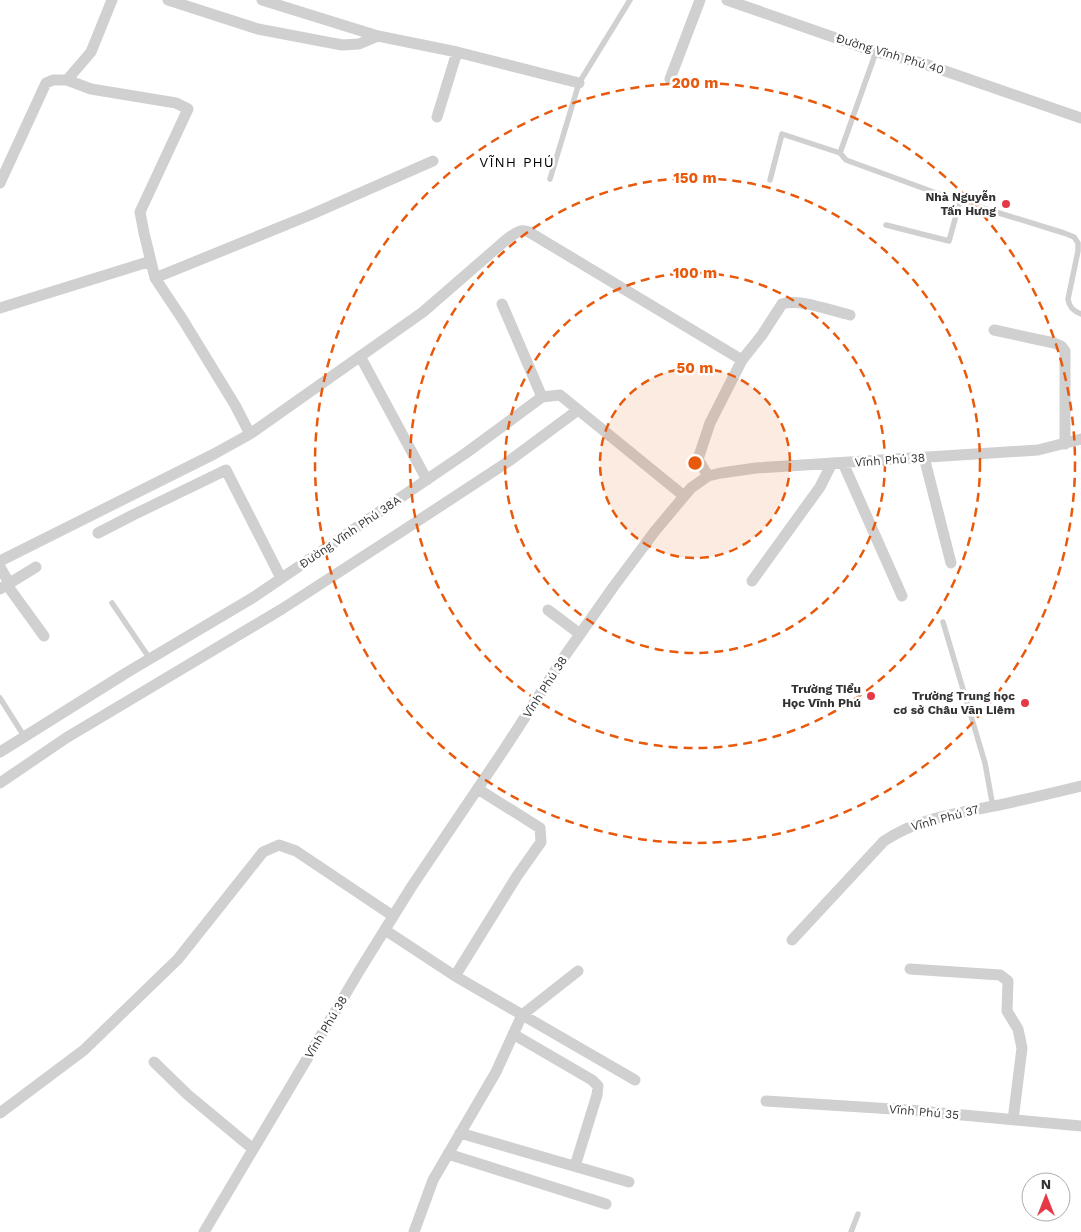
<svg xmlns="http://www.w3.org/2000/svg" width="1081" height="1232" viewBox="0 0 1081 1232" font-family="'Work Sans',sans-serif">
<rect width="100%" height="100%" fill="#fff"/>
<g fill="none" stroke-linecap="round" stroke-linejoin="round">
<path stroke="#d0d0d0" stroke-width="5.5" d="M876 52 840 153 846 160 950 198
M550 179 579 83 630 0
M770 180 782 134 840 153
M886 225 949 241 960 201 1064 233 1074 237 1078 243V251L1068 299C1069 307 1073 311 1081 314
M112 603 150 659
M943 622 985 763 993 807
M0 698 24 736
M851 1232 858 1214"/>
<path stroke="#d0d0d0" stroke-width="11" d="M168 0 258 29 342 45 359 44 378 36
M262 0 378 36 457 52 579 83
M727 0 876 52 922 63 1081 118
M670 79 700 0
M437 117 457 52
M0 183 46 83 53 80H67
M155 278 310 215 433 161
M502 304 542 397
M0 308 151 261
M994 330 1054 343 1061 346 1065 351V444
M360 356 427 480
M742 360 762 335 782 304C799 298 832 311 850 315
M250 434 423 312 507 239C514 234 520 228 529 232L742 360 710 423 698 459 708 476
M924 457 951 563
M843 463 902 596
M98 533 133 515 226 470 281 578
M0 561 214 454 250 434 235 405 183 320 155 278 144 233 140 212 188 109 176 103 91 89 67 80 91 52 112 0
M0 567 9 583
M752 581 820 487 832 463
M7 585 44 636
M0 589 36 567
M548 610 580 634
M0 752 126 673 254 597 466 453 542 397 560 395 684 496
M0 783 66 738 282 609 404 530 509 461 578 410
M478 789 540 828 541 842 517 876 455 976 635 1080
M385 930 455 976
M792 940 884 841C919 818 954 814 994 806 1023 800 1052 793 1081 786
M910 969 1000 975 1008 981 1007 1011 1018 1029 1022 1048 1013 1120
M513 1034 592 1080 598 1086 597 1095 575 1166
M154 1062 188 1095 253 1149
M766 1101 909 1110 1081 1126
M0 1113 84 1050 178 959 263 852 279 845 296 851 393 916
M460 1133 629 1182
M448 1154 606 1204
M204 1232 361 968 412 886 503 751 564 657 614 586 655 531 691 488 708 476 721 473 756 468 1038 450 1081 439
M414 1232 433 1180 496 1072 522 1015 578 971"/>
</g>
<circle cx="695" cy="463" r="95" fill="#e8590c" fill-opacity=".12"/>
<g fill="none" stroke="#e8590c" stroke-width="2.5" stroke-dasharray="9 6">
<circle cx="695" cy="463" r="95"/>
<circle cx="695" cy="463" r="190"/>
<circle cx="695" cy="463" r="285"/>
<circle cx="695" cy="463" r="380"/>
</g>
<g fill="#e63946" stroke="#fff" stroke-width="2">
<circle cx="1006" cy="204" r="5"/>
<circle cx="871" cy="696" r="5"/>
<circle cx="1025" cy="703" r="5"/>
</g>
<g text-anchor="middle" stroke-width="5" stroke-linejoin="round" paint-order="stroke">
<g font-size="12" fill="#333" stroke="#fff">
<text transform="translate(890 54) rotate(17)" y="4">Đường Vĩnh Phú 40</text>
<text transform="translate(890 460) rotate(-4)" y="4">Vĩnh Phú 38</text>
<text transform="translate(350 532) rotate(-34)" y="4">Đường Vĩnh Phú 38A</text>
<text transform="translate(545 687) rotate(-57)" y="4">Vĩnh Phú 38</text>
<text transform="translate(945 818) rotate(-15)" y="4">Vĩnh Phú 37</text>
<text transform="translate(326 1027) rotate(-59)" y="4">Vĩnh Phú 38</text>
<text transform="translate(924 1112) rotate(5)" y="4">Vĩnh Phú 35</text>
</g>
<g font-size="12" font-weight="bold" fill="#333" stroke="#fff" text-anchor="end">
<text x="996" y="201">Nhà Nguyễn<tspan x="996" dy="14">Tấn Hưng</tspan></text>
<text x="861" y="693">Trường Tiểu<tspan x="861" dy="14">Học Vĩnh Phú</tspan></text>
<text x="1015" y="700">Trường Trung học<tspan x="1015" dy="14">cơ sở Châu Văn Liêm</tspan></text>
</g>
<g font-size="14" letter-spacing="1" fill="#000" stroke="#fff">
<text x="517" y="167">VĨNH PHÚ</text>
</g>
</g>
<circle cx="695" cy="463" r="8" fill="#e8590c" stroke="#fff" stroke-width="2.5"/>
<g font-size="15" text-anchor="middle" font-weight="bold" fill="#e8590c" stroke="#fff" stroke-width="5" stroke-linejoin="round" paint-order="stroke">
<text x="695" y="88">200 m</text>
<text x="695" y="183">150 m</text>
<text x="695" y="278">100 m</text>
<text x="695" y="373">50 m</text>
</g>
<g transform="translate(1046 1197)"><circle r="24" fill="#ffffff" stroke="#adadad"/>
<path d="M0-4L9 19L0 12L-9 19Z" fill="#e63946"/>
<text y="-8" font-size="14" font-weight="bold" text-anchor="middle" fill="#333333">N</text>
</g>
</svg>
